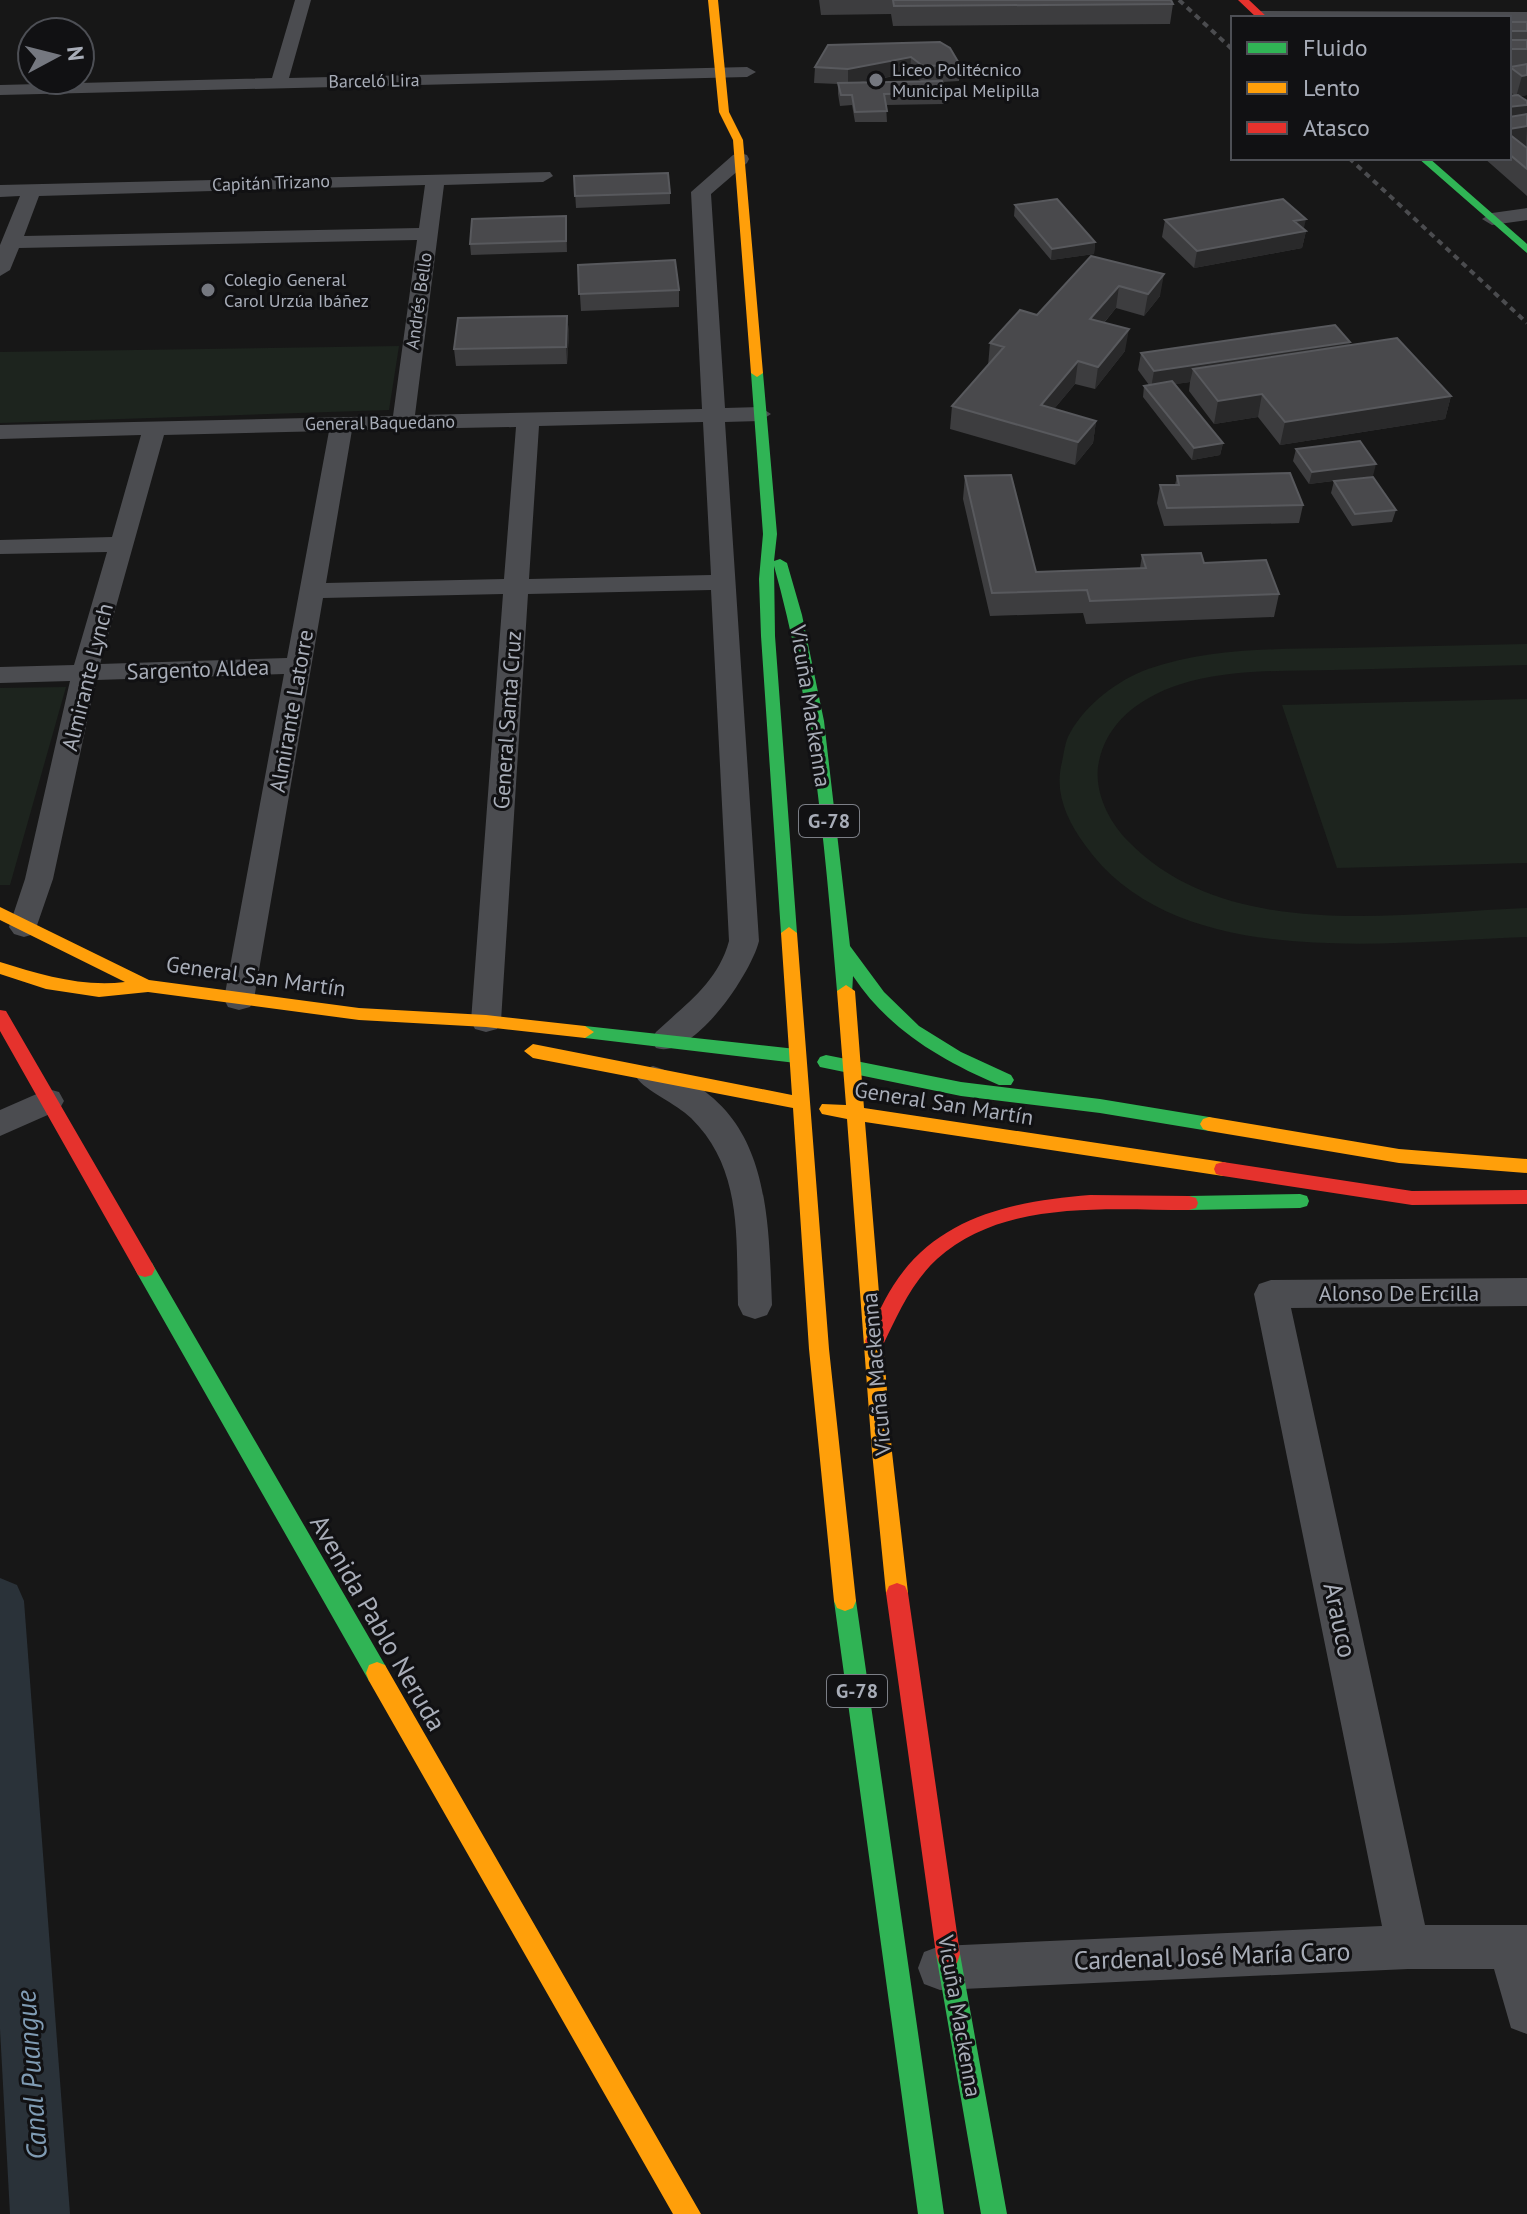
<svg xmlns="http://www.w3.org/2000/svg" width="1527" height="2214" viewBox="0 0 1527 2214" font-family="'PT Sans',sans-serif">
<rect width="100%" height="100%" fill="#171717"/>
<path fill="#1d241e" d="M399 346 389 410 0 423V352Z
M1527 644V665C1463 667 1398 668 1334 670 1282 671 1227 669 1178 685 1139 698 1104 724 1098 767 1095 795 1110 823 1129 842 1228 943 1398 913 1527 908V937C1390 941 1176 974 1085 845 1067 820 1054 793 1062 762 1064 753 1065 741 1070 733 1086 704 1118 680 1148 669 1210 648 1275 649 1340 648 1402 647 1465 645 1527 644Z
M66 687 10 885H0V688Z
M1527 699V863L1337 868 1282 705Z"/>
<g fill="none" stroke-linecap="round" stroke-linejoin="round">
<path fill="#2a3239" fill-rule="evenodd" d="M0 1578 17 1585 24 1601 70 2214H10L0 2029Z"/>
<path fill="#4b4c50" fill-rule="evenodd" d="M295 0H311L289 78 747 67 756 72 747 77 0 95V85L272 78Z
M1261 11 1527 12V22H1509V18H1254L1255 12Z
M740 153 747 155 749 159 747 163 711 194 725 408 760 407 771 414 760 421 725 422 759 941C751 974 693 1060 656 1048L651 1040 656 1032C686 1004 718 982 729 941L711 590 528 594 501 1021 497 1029 486 1032 475 1029 471 1021 503 594 323 598 254 999 250 1007 239 1010 228 1007 224 999 284 674 96 680 53 879 34 934 24 937 14 934 9 927 25 879 70 681 0 683V667L74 665 107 552 0 554V540L112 537 141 435 0 439V425L393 416 417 240 19 248 10 270 0 276V245L20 196 0 197V185L550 172 553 176 543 182 444 185 415 415 702 409 691 192 733 155ZM425 185 419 228 24 236 39 196ZM703 422 711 575 529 579 539 426ZM516 427 504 579 326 583 352 430ZM329 431 287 658 100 664 164 435Z
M1527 208V220L1492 225 1482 219 1492 213Z
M653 1066C769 1102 768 1205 772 1305L767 1315 755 1319 743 1315 738 1305C736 1238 743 1169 691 1118 677 1104 644 1090 637 1078L642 1070Z
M48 1089 59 1092 64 1101 59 1110 0 1136V1110Z
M1527 1278V1306L1291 1308 1425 1925H1527V2034L1511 2028 1494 1969H1408L940 1990 924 1984 918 1968 924 1952 940 1946 1382 1926 1254 1294 1259 1284 1271 1280Z"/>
<path fill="#30b455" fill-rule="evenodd" d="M1418 158H1429L1527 244V253Z
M757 369 763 373 777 534 774 561 780 559 787 563 802 615 824 721 850 946 884 992 919 1026 961 1052 1011 1075 1014 1080 1011 1085H999C941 1060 889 1030 853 976L852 995 846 997 837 991C825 847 813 705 774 566L775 636 797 933 789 939 781 933 761 636 759 579 763 534 751 373Z
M585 1026 796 1049 805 1056 796 1063 585 1038 576 1032Z
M826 1055 961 1082 1100 1099 1209 1117 1215 1119 1218 1124 1215 1129 1209 1131 1100 1113 961 1096 820 1067 817 1062 820 1057Z
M1300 1194 1307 1196 1309 1201 1307 1206 1300 1208 1189 1210 1182 1208 1180 1203 1182 1198 1189 1196Z
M145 1261 152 1263 385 1665 388 1673 385 1681 377 1684 369 1681 138 1275 135 1269 138 1263Z
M845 1591 853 1594 856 1601 944 2214H918L834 1601 837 1594Z
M948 1942 957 1945 960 1954 1007 2214H981L936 1954 939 1945Z"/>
<path fill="#ff9f0a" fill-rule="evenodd" d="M708 0H718L729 112 743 140 763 373 757 377 751 373 733 140 719 112Z
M0 907 149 980 359 1008 486 1015 585 1026 594 1032 585 1038 486 1027 359 1020 148 992 99 997 46 989 0 974V962C42 975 81 987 125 982L0 920Z
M789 927 797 933 829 1349 856 1601 853 1608 845 1611 837 1608 834 1601 809 1349 793 1108 533 1058 524 1051 533 1044 792 1095 781 933Z
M846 985 855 991 864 1108 1223 1162 1230 1164 1232 1169 1230 1174 1223 1176 865 1122 892 1452 908 1593 905 1600 897 1603 889 1600 886 1593 872 1452 847 1119 822 1114 819 1109 822 1104 846 1105 837 991Z
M1209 1117 1399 1149 1527 1159V1173L1399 1163 1209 1131 1203 1129 1200 1124 1203 1119Z
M377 1662 385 1665 701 2214H673L369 1681 366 1673 369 1665Z"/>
<path fill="#e5322d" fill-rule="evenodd" d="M1238 0H1249L1268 18H1257Z
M0 1010 6 1011 152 1263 155 1269 152 1275 145 1277 138 1275 0 1031Z
M1223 1162 1412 1191 1527 1190V1204L1412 1205 1223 1176 1216 1174 1214 1169 1216 1164Z
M1090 1195 1189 1196 1196 1198 1198 1203 1196 1208 1189 1210C1106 1210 1004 1199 937 1259 911 1283 897 1316 882 1347L875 1349 868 1347 865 1341C874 1323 882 1303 893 1286 937 1216 1014 1201 1090 1195Z
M897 1583 905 1586 908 1593 960 1954 957 1963 948 1966 939 1963 936 1954 886 1593 889 1586Z"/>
<path stroke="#4b4c4f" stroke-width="4" stroke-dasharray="6 5" stroke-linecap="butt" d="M1179 0 1233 50
M1349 158 1527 323"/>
</g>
<path fill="#3d3d3f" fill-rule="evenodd" d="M819 0H1171L1173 4 1170 24 893 26 891 14 821 15Z
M1509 22H1527V95L1520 96 1527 101V196L1484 158H1509V96L1514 95 1509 91Z
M940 42 960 65 959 81 942 82 945 93 944 104 886 105 887 122H855L852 105 840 106 838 94V84L814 83 815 67ZM910 73 921 81 858 83Z
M574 176 670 193V204L576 208Z
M1015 205 1095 242 1094 254 1051 260 1014 216Z
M566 216 567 252 471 255 470 244Z
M1165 220 1303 229 1306 231 1302 248 1194 268 1162 237Z
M1091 256 1160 296 1144 316 1116 308 1104 323 1125 351 1095 389 1075 384 1054 409 1096 421 1093 443 1075 465 950 429 952 406 988 366 990 343 1037 315Z
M578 265 679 290V307L581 311Z
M567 316 569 333 567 364 456 366 454 349Z
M1350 342 1349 345 1451 396 1445 419 1280 445 1258 417 1214 424 1189 391 1190 382 1175 384 1223 443 1220 455 1192 460 1143 397 1144 386 1149 385 1138 370 1141 353Z
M1296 449 1373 476 1309 484 1293 461Z
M965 476 1036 572 1140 568 1142 555 1204 563 1279 594 1274 617 1086 624 1083 613 990 616 963 499Z
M1177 476 1303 505 1299 523 1164 526 1157 503 1160 485H1175Z
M1334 481 1396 510 1392 522 1352 526 1331 493Z"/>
<path fill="#29292a" d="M911 57 910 73 848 84V69Z
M1527 75V95L1516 97 1522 76Z
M1527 105V117L1509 127V107Z
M1527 126 1526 146 1509 149V129Z
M1306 219 1303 232 1306 231 1302 248 1194 268 1197 251 1294 221Z
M1095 242 1094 254 1051 260 1052 249Z
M1164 274 1160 296 1144 316 1148 294Z
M1119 286 1116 308 1088 341 1090 319Z
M567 316 569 333 567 364 566 347Z
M1129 329 1125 351 1095 389 1098 367Z
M1350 342 1345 359 1193 369 1190 382 1151 388 1154 371Z
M1078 361 1075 384 1038 428 1041 405Z
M1262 394 1258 417 1214 424 1218 401Z
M1451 396 1445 419 1280 445 1285 422Z
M1096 421 1093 443 1075 465 1078 442Z
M1223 443 1220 455 1192 460 1194 448Z
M1376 464 1373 476 1309 484 1312 472Z"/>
<path fill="#49494c" stroke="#58595d" stroke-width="2" d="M893 0H1171L1173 4 894 6Z
M1509 22H1527V31H1509Z
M1509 40H1527V49H1509Z
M940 42 950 48 960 65 923 66 911 57 848 69 815 67 828 45Z
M1527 64V75L1522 76 1510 67Z
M942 81 945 93 884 94 887 111 855 112 852 95H841L838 83Z
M1518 95 1527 101V105L1509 107V96Z
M1527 114V126L1509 129V117Z
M1509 134 1527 148V169L1509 154Z
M668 173 670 193 575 196 574 176Z
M1057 199 1095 242 1052 249 1015 205Z
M1283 199 1306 219 1294 221 1306 231 1197 251 1165 220Z
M566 216V241L470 244 472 219Z
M1091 256 1164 274 1148 294 1119 286 1090 319 1129 329 1098 367 1078 361 1041 405 1096 421 1078 442 952 406 1004 347 990 343 1020 310 1037 315Z
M675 260 679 290 579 294 578 265Z
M567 316 566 347 454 349 458 318Z
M1335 325 1350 342 1154 371 1141 353Z
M1397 338 1451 396 1285 422 1262 394 1218 401 1193 369Z
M1172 381 1223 443 1194 448 1144 386Z
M1360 441 1376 464 1312 472 1296 449Z
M1290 473 1303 505 1167 508 1160 485H1179L1177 476Z
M1011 475 1036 572 1146 568 1142 555 1201 553 1204 563 1266 560 1279 594 1090 601 1087 590 992 593 965 476Z
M1373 477 1396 510 1355 514 1334 481Z"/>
<g fill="#757880" stroke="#111113" stroke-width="3">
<circle cx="876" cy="80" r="8"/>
<circle cx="208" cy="290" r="8"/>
</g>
<g text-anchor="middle" stroke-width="6" stroke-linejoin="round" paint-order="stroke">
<g font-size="18" fill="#a8adb8" stroke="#111113" text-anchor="start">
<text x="892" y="76">Liceo Politécnico<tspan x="892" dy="21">Municipal Melipilla</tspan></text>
<text x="224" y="286">Colegio General<tspan x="224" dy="21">Carol Urzúa Ibáñez</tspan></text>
</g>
<g font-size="18" fill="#a8adb8" stroke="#111113">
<text transform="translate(374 81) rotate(-1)" y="6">Barceló Lira</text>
<text transform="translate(271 183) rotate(-2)" y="6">Capitán Trizano</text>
<text transform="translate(419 301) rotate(-82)" y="6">Andrés Bello</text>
<text transform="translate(380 423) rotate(-1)" y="6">General Baquedano</text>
</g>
<g fill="#111113" stroke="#7b7e86" stroke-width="2">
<rect x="799" y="805" width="60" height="32" rx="6"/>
<rect x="827" y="1675" width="60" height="32" rx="6"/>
</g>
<g font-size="20" font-weight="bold" fill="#a8adb8">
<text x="829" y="828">G-78</text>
<text x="857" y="1698">G-78</text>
</g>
<g font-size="22" fill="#a8adb8" stroke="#111113">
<text transform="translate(198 669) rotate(-2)" y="8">Sargento Aldea</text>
<text transform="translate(87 677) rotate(-76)" y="8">Almirante Lynch</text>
<text transform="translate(811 706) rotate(81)" y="8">Vicuña Mackenna</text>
<text transform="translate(291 711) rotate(-80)" y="8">Almirante Latorre</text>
<text transform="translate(507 720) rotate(-86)" y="8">General Santa Cruz</text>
<text transform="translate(256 976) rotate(8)" y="8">General San Martín</text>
<text transform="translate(944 1103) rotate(9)" y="8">General San Martín</text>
<text x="1399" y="1301">Alonso De Ercilla</text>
<text transform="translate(876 1374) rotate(-95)" y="8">Vicuña Mackenna</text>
<text transform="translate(960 2016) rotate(80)" y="8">Vicuña Mackenna</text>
</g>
<g font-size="26" fill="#a8adb8" stroke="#111113">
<text transform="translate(1340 1620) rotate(78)" y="9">Arauco</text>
<text transform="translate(378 1623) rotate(60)" y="9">Avenida Pablo Neruda</text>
<text transform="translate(1212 1956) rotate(-2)" y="9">Cardenal José María Caro</text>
</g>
<g font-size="28" font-style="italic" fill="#7f9bb3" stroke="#111113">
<text transform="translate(31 2075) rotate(-94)" y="10">Canal Puangue</text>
</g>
</g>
<rect x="1231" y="16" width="280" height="144" fill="#111113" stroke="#4d4f55" stroke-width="2"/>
<rect x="1247" y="42" width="40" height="12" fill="#30b455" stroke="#4d4f55" stroke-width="2"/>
<text x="1303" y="56" font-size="24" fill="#a8adb8">Fluido</text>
<rect x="1247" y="82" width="40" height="12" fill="#ff9f0a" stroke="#4d4f55" stroke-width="2"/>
<text x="1303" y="96" font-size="24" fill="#a8adb8">Lento</text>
<rect x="1247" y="122" width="40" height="12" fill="#e5322d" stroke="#4d4f55" stroke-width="2"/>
<text x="1303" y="136" font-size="24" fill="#a8adb8">Atasco</text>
<g transform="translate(56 56) rotate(83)"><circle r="38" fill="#111113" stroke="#4d4f55" stroke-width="2"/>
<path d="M0-6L14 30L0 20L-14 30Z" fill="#757880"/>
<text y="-12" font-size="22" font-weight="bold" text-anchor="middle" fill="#a8adb8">N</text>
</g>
</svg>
